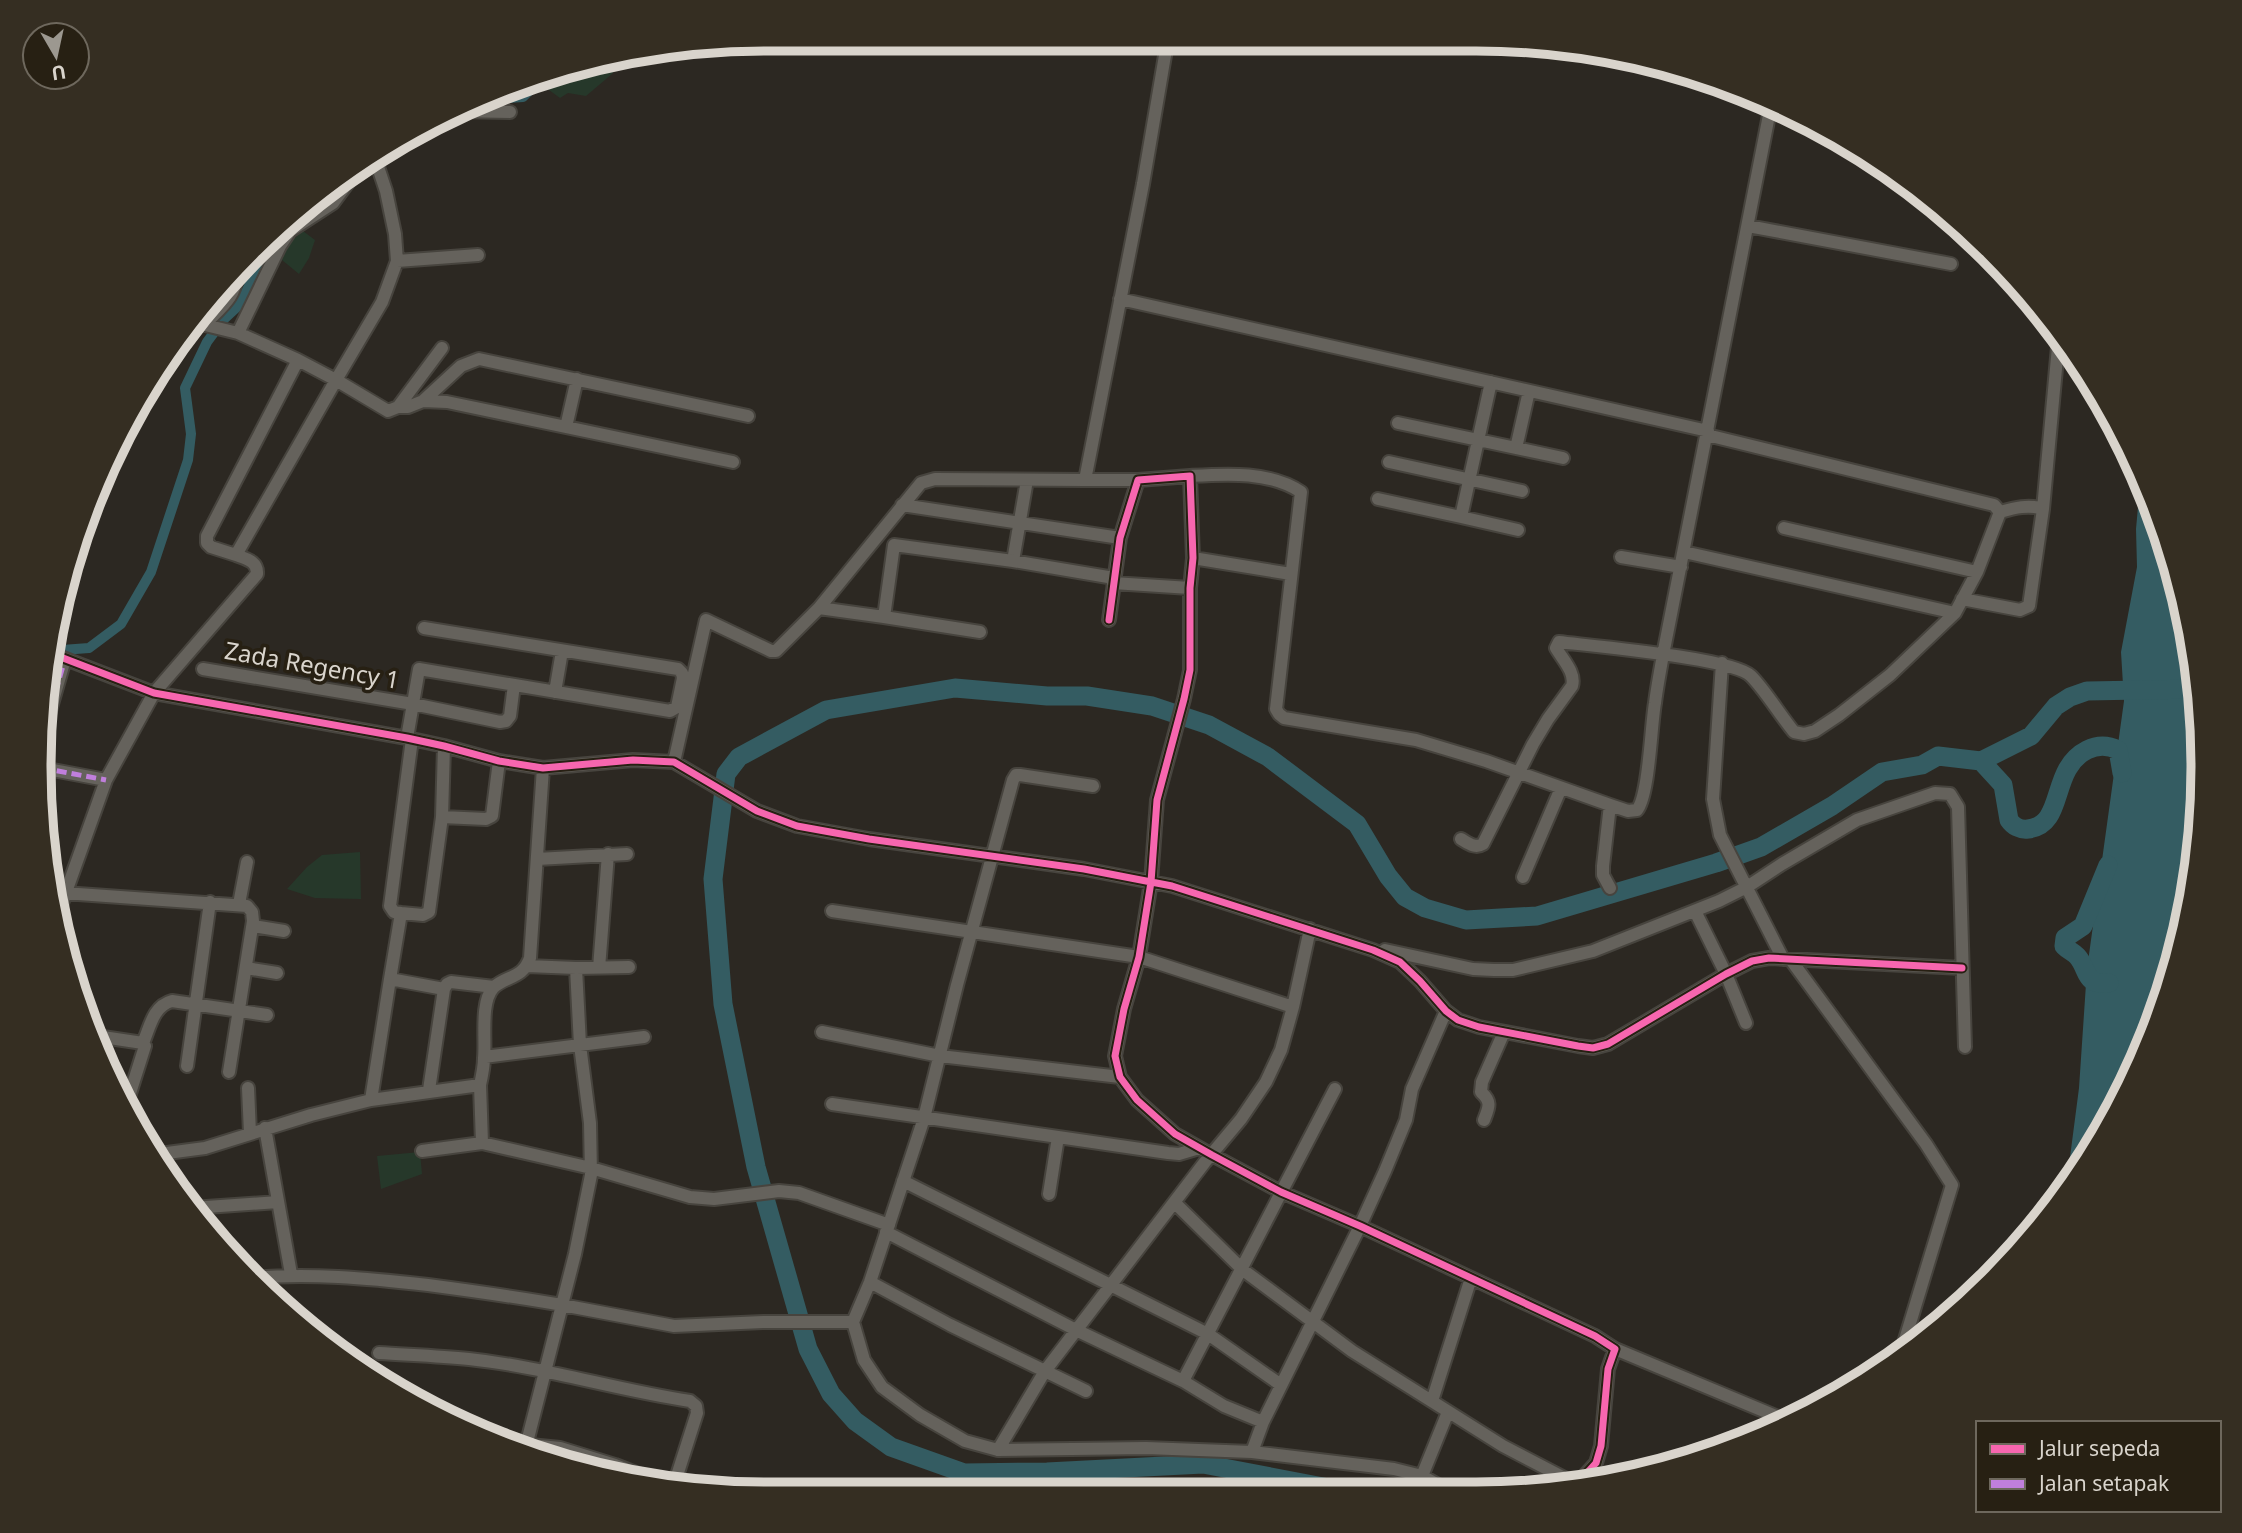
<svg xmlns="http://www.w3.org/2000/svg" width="2242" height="1533" viewBox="0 0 2242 1533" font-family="'Noto Sans',sans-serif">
<rect width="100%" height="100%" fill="#2c2822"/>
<path fill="#26382a" d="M624 57 612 74 586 96 568 93 560 98 538 82 537 77 578 63Z
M303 231 315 240 309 258 299 274 282 260 290 242Z
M360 852 361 899 315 898 287 889 307 867 322 855Z
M420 1152 422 1174 381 1189 377 1156Z"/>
<path fill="#345c62" d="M2141 474 2148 488 2190 625 2203 767 2189 909 2162 999H2159L2161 1003 2148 1045 2081 1171 2066 1188 2079 1088 2087 969 2124 701 2121 652 2137 567 2136 529Z"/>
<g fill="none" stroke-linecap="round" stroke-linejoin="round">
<path stroke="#345c62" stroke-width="3.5" d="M51 686 57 664"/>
<path stroke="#345c62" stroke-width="10" d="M477 100 523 97 531 89 534 78
M319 199 338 183
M246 263 258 271
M62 650 89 648 121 624 151 572 188 460 191 434 185 388 207 342 224 319 237 307 246 292 272 240"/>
<path stroke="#345c62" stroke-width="19" d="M1981 761 2003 785 2009 820C2013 826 2020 830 2028 829 2066 825 2049 769 2087 750 2097 745 2108 745 2118 750L2122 773
M1981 761 2031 736 2056 706 2070 697 2087 691 2196 689
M2108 865 2083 926 2065 938 2064 946C2069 951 2073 952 2077 956 2089 969 2083 986 2109 983
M1360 1494 1203 1464 1047 1472 964 1473 891 1447 855 1421 831 1394 808 1349 756 1167 723 1004 713 879 726 774 739 757 826 710 955 688 1047 696H1087L1152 706 1209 725 1268 757 1357 824 1388 876 1405 897 1425 908 1466 920 1537 916 1716 863 1761 847 1832 806 1882 772 1922 765 1938 756 1981 761"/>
<g stroke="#47443e" stroke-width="16">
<path id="minor" d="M456 111 510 112
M374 155 386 191 395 234 397 261 382 302 336 380 388 411 398 407 442 348
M1748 226 1951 264
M397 261 478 255
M1120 299 1708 431
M210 300 224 303
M204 325C217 311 241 294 234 273
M238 333 280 246 290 231 333 203 350 180 355 168
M1491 382 1461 517 1518 530
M423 401 461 366 479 359 748 416
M398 407H408L423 401 447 402 733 462
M1398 423 1563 458
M566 427 577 379
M1516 448 1529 391
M1389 462 1522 491
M1190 476C1226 474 1270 471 1301 492L1276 709 1279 714 1284 718 1416 740 1486 761 1610 805 1628 811 1637 810C1649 796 1651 725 1655 703 1657 687 1660 671 1663 655L1771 105
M1138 480H1085L1143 184 1168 38
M1378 499 1461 517
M902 505 1120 538
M2043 509 2059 336
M1784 528 1977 572
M1684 552 1955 613
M236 555 211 547 207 543V536L298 360
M1621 557 1681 567
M1193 558 1291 574
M1013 561 1114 578
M1113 583 1190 588
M1962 599 2020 610 2029 606 2043 509C2029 504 2014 508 2000 512
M819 608 921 483 935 479 1085 480
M884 617 980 632
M1109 620 1120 538 1138 480 1190 476 1193 558 1190 588V670L1184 699 1157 800 1151 882 1139 957 1124 1009 1115 1056 1120 1077 1137 1100 1175 1134 1212 1155 1281 1192 1360 1226 1595 1336 1615 1349 1608 1369 1601 1446 1596 1463 1576 1485
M50 653 154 693 407 738 444 746 499 761 543 768 633 760 674 762 757 811 797 826 869 839 1084 869 1172 886 1373 950 1400 962 1420 981 1446 1011 1458 1020 1479 1027 1578 1046 1593 1048 1608 1044 1726 974 1752 961 1769 958 1962 968
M1722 663 1713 799 1720 835 1783 959
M203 669 413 704 500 722 506 721 510 716 514 685
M555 692 562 651
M43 735 65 659
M407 738 419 669 670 711 677 707 683 678 682 673 678 669 424 628
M674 762 706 620 771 651H776L819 608 884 617 894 545 1013 561 1027 480
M42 768 106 780
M1093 786 1020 775H1016L1013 780 957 985 924 1118 870 1282 853 1322 864 1360 882 1387 920 1415 965 1441 998 1450 1146 1448 1252 1452 1394 1469 1422 1476 1454 1494
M442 817 486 819 492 816 499 761
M1461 839C1468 843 1475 849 1483 844L1533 744 1548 719 1572 686C1576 673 1563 660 1556 648L1559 642C1592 646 1733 658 1751 676 1765 690 1780 715 1794 732L1804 734 1815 731 1839 715 1890 675 1955 613 1977 572 2000 512 1994 505 1707 435
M537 859 627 854
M1523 877 1561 788
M1610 888 1603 875V866L1610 805
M50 892 247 906 252 912 253 921 229 1072
M239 904 247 862
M832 911 1139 957 1293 1007
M1695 911 1726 974 1746 1023
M401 913 394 912 390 906 412 739
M56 920 106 780 154 693 257 574C258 561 246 559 236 555L336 380 298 360 238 333 193 322
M253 926 284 931
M1385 950 1473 969 1494 970H1513L1593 951 1719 901 1747 887 1782 864 1857 820 1935 793 1950 794 1958 807 1965 1047
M1791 960 1926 1144 1952 1185 1900 1356
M527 966 576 968 580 1045 590 1123 591 1175 575 1254 562 1305 674 1326 763 1322H853
M246 968 277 973
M576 968 629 967
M599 968 608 854
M390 979 401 913 423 915 429 912 442 817 444 746
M822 1032 940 1056 1120 1077
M96 1036 143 1043 145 1046 125 1109
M143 1043C150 1027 153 1006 172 1001L267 1015
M484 1057 644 1037
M187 1066 210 902
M480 1085C482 1076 484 1067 484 1058 486 1039 480 1003 493 988 506 975 522 980 530 958L543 768
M248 1088 250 1133
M429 1090 444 989 447 984 451 982 494 987
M371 1100 390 979 444 989
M832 1104 1168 1153 1179 1154 1199 1148
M1484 1120C1489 1107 1492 1102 1481 1092L1482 1082 1504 1032
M265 1128 291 1274
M482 1143 591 1168 690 1197 714 1199 779 1191 799 1193 889 1225
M152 1155 205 1148 311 1115 371 1100 480 1085 482 1143 422 1151
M903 1181 1208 1334 1281 1385
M1049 1194 1058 1137
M1175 1203 1243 1270 1352 1351 1503 1446 1576 1484
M192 1208 278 1202
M886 1232 1076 1330 1183 1381
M249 1278C311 1273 366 1278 428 1285 473 1291 517 1297 562 1305L525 1450
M870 1282 950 1325 1086 1391
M1615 1349 1790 1422
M379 1353C409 1355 439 1356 469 1359 544 1367 616 1390 690 1401L696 1406 697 1413 674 1485
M1432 1401 1471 1278
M1263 1422 1224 1406 1183 1381 1335 1089
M998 1450 1045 1371 1205 1162 1241 1119 1266 1082 1281 1050 1293 1007 1310 929
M1252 1452 1263 1422 1360 1226 1385 1171 1406 1120 1412 1089 1446 1011
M1422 1476 1448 1412"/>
</g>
<g stroke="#47443e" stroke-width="18">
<path id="tertiary" d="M500 1443 560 1449 615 1466 661 1484"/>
</g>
<use href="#minor" stroke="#65625c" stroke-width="12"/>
<use href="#tertiary" stroke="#65625c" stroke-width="14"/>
<path stroke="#c07fdc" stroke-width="5" stroke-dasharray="10 5" stroke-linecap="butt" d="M43 735 65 659
M42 768 106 780"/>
<g stroke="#272013" stroke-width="11">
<path id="cycleway" d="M1109 620 1120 538 1138 480 1190 476 1193 558 1190 588V670L1184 699 1157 800 1151 882 1139 957 1124 1009 1115 1056 1120 1077 1137 1100 1175 1134 1212 1155 1281 1192 1360 1226 1595 1336 1615 1349 1608 1369 1601 1446 1596 1463 1576 1485
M50 653 154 693 407 738 444 746 499 761 543 768 633 760 674 762 757 811 797 826 869 839 1084 869 1172 886 1373 950 1400 962 1420 981 1446 1011 1458 1020 1479 1027 1578 1046 1593 1048 1608 1044 1726 974 1752 961 1769 958 1962 968"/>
</g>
<use href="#cycleway" stroke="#f766af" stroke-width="7"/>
</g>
<g text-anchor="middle" stroke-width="7" stroke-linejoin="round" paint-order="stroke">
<g font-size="24" fill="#d9d4cc" stroke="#272013">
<text transform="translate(312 666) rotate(10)" y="8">Zada Regency 1</text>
</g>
</g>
<path d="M0 0H2242V1533H0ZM766 51H1476A715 715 0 0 1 2191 766V767A715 715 0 0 1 1476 1482H766A715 715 0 0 1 51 767V766A715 715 0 0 1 766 51Z" fill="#352e22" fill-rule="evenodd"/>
<path fill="none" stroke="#d9d4cc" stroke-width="9" d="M766 51H1476A715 715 0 0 1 2191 766V767A715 715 0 0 1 1476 1482H766A715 715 0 0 1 51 767V766A715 715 0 0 1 766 51Z"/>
<rect x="1976" y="1421" width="245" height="91" fill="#272013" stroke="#6e685d" stroke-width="2"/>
<rect x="1990" y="1444" width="35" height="10" fill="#f766af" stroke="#6e685d" stroke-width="2"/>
<text x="2039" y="1456" font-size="21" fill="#d9d4cc">Jalur sepeda</text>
<rect x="1990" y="1479" width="35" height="10" fill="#c07fdc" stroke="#6e685d" stroke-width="2"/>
<text x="2039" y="1491" font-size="21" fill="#d9d4cc">Jalan setapak</text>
<g transform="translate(56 56) rotate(171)"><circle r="33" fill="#272013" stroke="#6e685d" stroke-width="2"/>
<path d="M0-5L12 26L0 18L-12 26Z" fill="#9c9890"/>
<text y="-10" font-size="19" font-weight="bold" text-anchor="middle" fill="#d9d4cc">U</text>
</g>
</svg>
